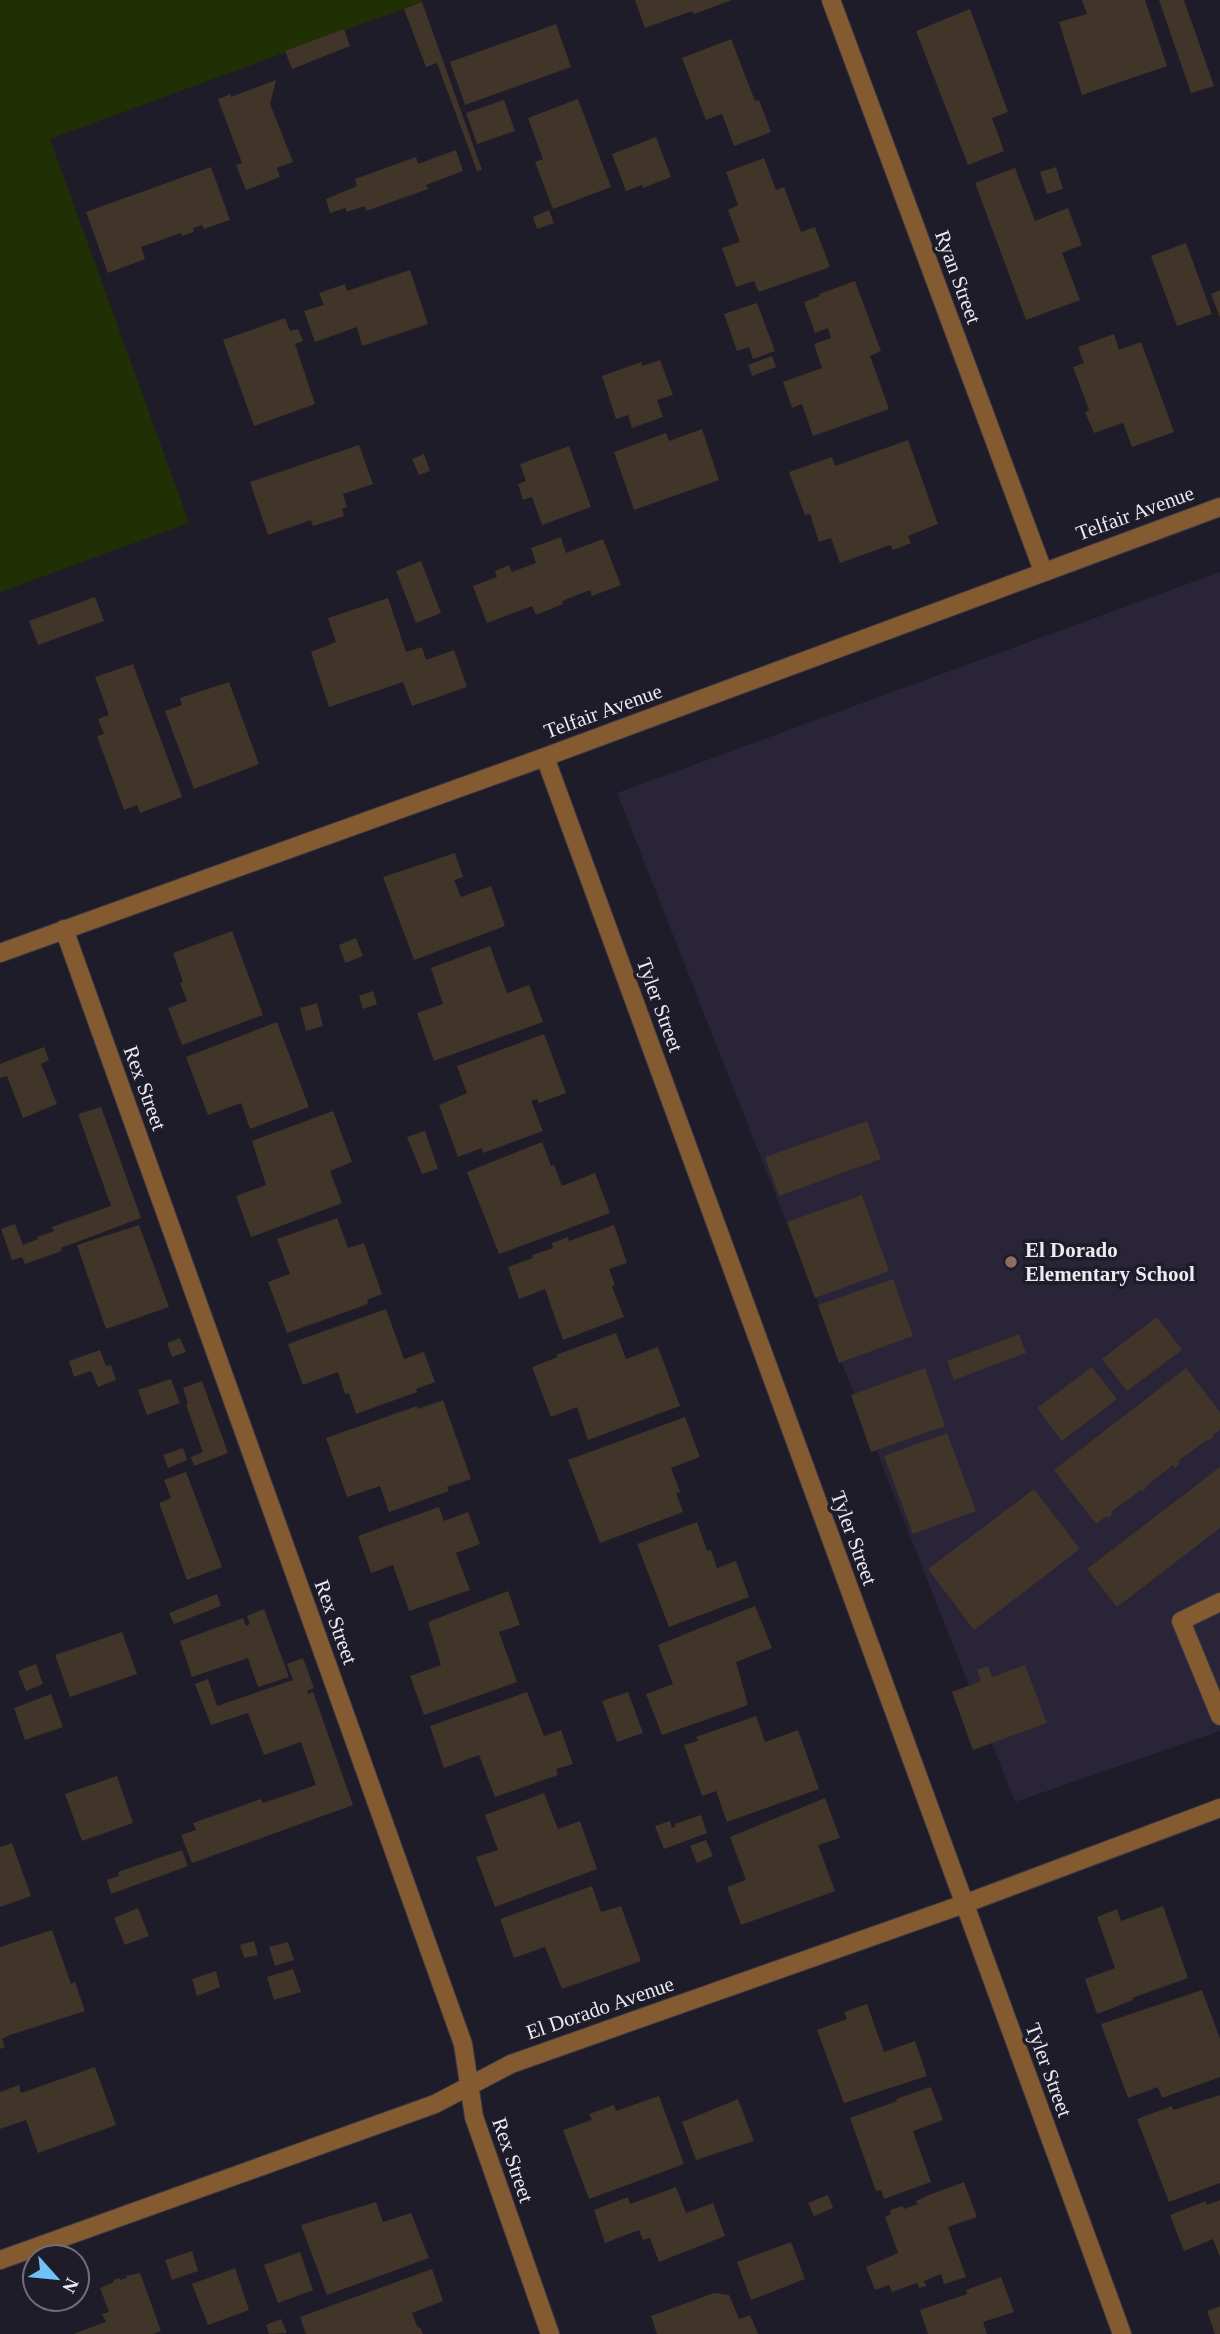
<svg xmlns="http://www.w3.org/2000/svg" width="1220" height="2334" viewBox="0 0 1220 2334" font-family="Georgia,serif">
<rect width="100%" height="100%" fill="#1f1c29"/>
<path fill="#292438" d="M1220 572V1731L1015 1802 617 793Z"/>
<path fill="#212f04" d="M0 0H422V2L50 139 189 523 0 592Z"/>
<path fill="#413429" d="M635 0H732L694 14 692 11 645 28Z
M1082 0H1145L1167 66 1082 95 1059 22 1087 14Z
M1159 0H1184L1214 86 1191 93Z
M422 2 482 170 477 171 437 63 426 67 404 9Z
M970 9 1008 112 992 118 1004 151 968 165 916 31Z
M556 24 571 67 465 105 450 62Z
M344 29 350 46 292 69 285 51Z
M731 39 755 101 759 100 771 132 734 146 722 114 706 120 682 58Z
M276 80 270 104 293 162 277 168 280 177 246 190 236 165 242 163 218 99 231 94V97Z
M578 99 611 187 553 209 535 162 543 159 528 118Z
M504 100 515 131 477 144 466 113Z
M656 137 671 177 643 188 642 185 626 191 612 154Z
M456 150 463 171 426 185 428 189 366 211 365 206 347 212 345 208 330 213 326 199 357 186 355 179 416 157 418 164Z
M764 158 776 190 784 187 801 232 815 227 830 267 759 292 754 281 736 287 722 248 740 242 728 210 738 205 726 172Z
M211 167 230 220 204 229 202 225 193 228 194 232 182 236 181 233 141 247 145 259 108 273 86 212Z
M1056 167 1063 189 1047 194 1040 172Z
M1015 168 1035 221 1068 208 1082 245 1062 253 1080 300 1026 320 975 183Z
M549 210 554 223 537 229 533 217Z
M1186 243 1212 314 1177 326 1151 256Z
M410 270 428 324 362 346 357 327 315 342 304 311 324 305 319 293 345 284 347 291Z
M855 281 881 351 870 356 889 409 813 436 802 404 792 408 783 382 822 368 814 344 831 338 828 328 815 333 804 302 820 296 819 294Z
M1220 290V318L1211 294Z
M757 303 775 351 753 359 749 347 737 351 724 314Z
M285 318 290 331 298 329 303 341 295 344 315 404 254 426 223 340Z
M1114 334 1119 350 1141 342 1174 432 1132 447 1123 423 1094 433 1085 412 1089 410 1073 367 1084 363 1078 347Z
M772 356 776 367 752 376 748 365Z
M660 360 673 395 657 400 663 417 632 428 628 415 616 419 602 376 641 362 642 366Z
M702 429 719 480 634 510 614 452 666 433 669 441Z
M908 440 938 524 908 536 911 543 893 550 890 545 840 563 831 538 819 542 810 514 805 515 789 472 832 457 835 466Z
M359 445 373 484 343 494 347 507 342 509 344 516 313 526 311 520 268 535 250 482Z
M569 446 591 507 542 525 532 497 523 500 518 484 526 481 520 464Z
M424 454 430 471 419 475 412 459Z
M561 537 566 553 603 539 621 585 592 596 590 590 562 601 563 604 536 615 532 606 487 623 473 586 497 577 495 571 509 565 512 572 536 563 531 548Z
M421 561 441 613 416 623 396 571Z
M95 597 104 621 38 645 29 621Z
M388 598 406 652 422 647 426 660 454 650 467 687 412 706 403 682 329 707 311 652 336 642 328 618Z
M133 664 182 797 140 813 137 805 124 810 97 736 104 734 98 719 109 715 95 677Z
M229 682 259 764 194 789 165 711 182 705 180 698Z
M455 853 463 877 454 880 461 897 491 886 505 926 414 960 383 877Z
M232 931 263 1015 182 1045 168 1008 187 1001 180 983 183 982 173 953Z
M356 938 363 956 345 963 339 945Z
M490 946 507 993 529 985 543 1022 434 1061 417 1013 443 1004 431 968Z
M373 991 377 1004 363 1009 359 996Z
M317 1003 323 1026 306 1031 300 1008Z
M277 1022 309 1107 250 1129 241 1103 208 1115 186 1057Z
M544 1034 566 1093 539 1103 537 1099 531 1101 543 1131 483 1153 482 1148 458 1157 439 1105 467 1093 457 1066Z
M44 1047 49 1060 41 1064 57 1104 23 1118 7 1076 0 1078V1064Z
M101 1107 141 1218 61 1248 62 1251 25 1264 22 1257 12 1260 1 1229 15 1224 23 1245 38 1239 37 1237 54 1231 52 1227 111 1206 78 1114Z
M333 1111 352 1162 330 1171 342 1203 251 1237 236 1196 266 1185 252 1141Z
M867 1121 881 1159 779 1196 765 1157Z
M425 1131 438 1169 422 1174 407 1137Z
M542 1142 551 1166 554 1165 562 1186 595 1173 610 1213 499 1254 467 1172Z
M862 1195 889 1271 815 1298 787 1222Z
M337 1218 348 1248 364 1243 382 1294 367 1300 368 1304 287 1333 268 1282 290 1274 277 1239Z
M139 1225 169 1307 106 1329 77 1245Z
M614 1225 627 1263 609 1269 615 1285 612 1287 624 1317 563 1340 545 1289 519 1299 508 1267 533 1258 532 1255 553 1248 552 1243 568 1237 569 1241Z
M893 1279 913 1336 839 1363 818 1305Z
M386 1309 404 1359 424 1352 435 1382 416 1389 417 1392 356 1414 349 1393 345 1394 338 1372 303 1385 288 1344Z
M1157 1317 1182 1350 1127 1391 1102 1359Z
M616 1333 626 1359 658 1347 680 1406 588 1440 577 1407 551 1417 532 1367 558 1357 556 1355Z
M1019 1334 1026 1353 954 1380 947 1361Z
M180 1338 186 1352 172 1357 167 1343Z
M100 1350 106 1366 111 1365 116 1380 98 1387 91 1371 74 1377 69 1361Z
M1092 1367 1117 1399 1062 1441 1037 1408Z
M925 1368 945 1426 871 1452 851 1395Z
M1186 1368 1220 1412V1430L1212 1436 1214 1437 1208 1441 1207 1440 1178 1461 1180 1464 1175 1468 1173 1465 1145 1487 1146 1488 1142 1492 1141 1490 1111 1512 1113 1514 1108 1518 1107 1516 1096 1524 1054 1470Z
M171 1379 180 1403 147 1415 138 1390Z
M202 1381 228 1453 194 1466 191 1457 203 1452 186 1405 188 1404 183 1388Z
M443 1400 471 1479 447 1487 449 1491 389 1512 380 1486 347 1497 326 1438 417 1406 418 1409Z
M685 1417 700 1457 671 1468 680 1492 676 1493 683 1512 600 1543 568 1460Z
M947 1433 976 1511 913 1534 884 1456Z
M183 1448 187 1460 168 1468 163 1455Z
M1220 1467V1528L1117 1607 1087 1569Z
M186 1472 222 1567 187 1580 159 1503 171 1498 164 1480Z
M1034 1489 1080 1549 974 1630 928 1569Z
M439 1507 444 1521 468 1512 480 1544 456 1553 470 1590 409 1611 393 1565 371 1573 358 1536Z
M697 1522 707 1551 711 1550 717 1568 736 1561 749 1597 669 1627 637 1544Z
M508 1591 520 1625 499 1632 517 1682 424 1715 410 1676 441 1665 428 1622Z
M217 1594 221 1606 174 1624 169 1613Z
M755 1606 772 1648 736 1662 748 1705 662 1735 646 1694 673 1684 658 1645Z
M264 1609 289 1677 258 1687 248 1658 192 1677 180 1641 243 1618 246 1626 250 1624 247 1616Z
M122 1632 137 1674 70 1697 55 1655Z
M303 1658 314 1688 307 1691 308 1694 313 1692 353 1805 192 1863 181 1835 196 1830 193 1823 261 1799 263 1803 316 1785 301 1742 264 1755 248 1713 211 1725 195 1684 208 1679 217 1706 293 1680 287 1664Z
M36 1664 43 1684 26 1691 18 1671Z
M1025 1665 1047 1723 973 1750 952 1692 981 1681 977 1670 988 1666 992 1677Z
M527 1692 544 1736 561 1730 573 1764 556 1769 558 1775 495 1797 479 1755 444 1768 430 1726Z
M628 1692 643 1733 617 1742 602 1701Z
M51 1694 63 1727 25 1740 14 1708Z
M756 1716 765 1742 798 1730 819 1789 727 1822 716 1791 702 1796 684 1745 698 1741 696 1737Z
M117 1776 133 1823 82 1841 65 1794Z
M544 1793 558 1829 580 1821 597 1869 495 1907 476 1857 498 1850 485 1815Z
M825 1798 840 1838 818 1845 835 1891 741 1925 727 1887 746 1880 730 1837Z
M701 1815 707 1833 664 1849 655 1826 670 1821 672 1828 676 1826 675 1824Z
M706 1840 713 1856 697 1863 690 1846Z
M12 1843 31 1896 0 1907V1847Z
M182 1850 188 1866 111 1894 107 1880 119 1876 118 1872Z
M592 1886 601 1912 621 1906 641 1961 562 1989 545 1947 514 1958 500 1919Z
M1163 1906 1188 1978 1132 1998 1133 2000 1097 2014 1085 1979 1115 1968 1097 1917 1117 1909 1121 1921Z
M138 1908 149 1936 125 1945 114 1918Z
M52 1930 71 1984 75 1982 85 2011 10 2035 2 2039 5 2047 0 2049V1947Z
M254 1941 258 1955 244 1958 240 1945Z
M288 1942 294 1960 275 1966 269 1947Z
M293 1969 301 1992 274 2000 267 1977Z
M216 1971 220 1987 197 1996 192 1979Z
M1202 1990 1220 2039V2077L1162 2098 1158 2087 1128 2098 1101 2024Z
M867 2004 884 2052 915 2041 927 2076 844 2103 817 2030 847 2019 844 2012Z
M95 2067 116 2125 38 2153 26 2120 0 2129V2092L19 2085 21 2093Z
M931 2087 943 2120 913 2131 931 2182 884 2199 881 2190 876 2191 850 2118 897 2101 896 2099Z
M1220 2095V2183L1169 2202 1137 2119 1172 2106 1173 2110Z
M659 2096 684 2164 589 2199 563 2130 592 2120 589 2114 614 2105 616 2111Z
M738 2099 754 2141 696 2160 682 2122Z
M964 2182 977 2217 948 2227 966 2277 944 2284 941 2274 924 2281 926 2286 919 2288 917 2283 892 2292 889 2285 875 2290 866 2267 898 2253 885 2217 891 2214 890 2210 903 2206 904 2209 918 2204 916 2201 929 2195Z
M676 2187 686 2213 713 2203 725 2236 659 2262 650 2238 643 2240 639 2230 605 2243 594 2210 628 2197 630 2204Z
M828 2195 833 2208 814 2216 808 2203Z
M1220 2200V2257L1213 2239 1184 2251 1170 2215 1206 2201 1207 2205Z
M376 2202 383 2222 411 2213 429 2258 327 2295 301 2225Z
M791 2242 805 2279 751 2300 737 2262Z
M192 2251 198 2271 172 2280 165 2260Z
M300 2252 313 2290 278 2303 264 2265Z
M235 2268 249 2310 208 2325 192 2284Z
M432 2269 443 2301 412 2313 417 2326 421 2329 423 2334H306L300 2317Z
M140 2273 161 2331 152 2334H73L106 2322 102 2314 109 2312 100 2288 114 2282 113 2280 119 2278 120 2280 127 2278 126 2276Z
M1001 2277 1014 2312 983 2322 987 2334H928L920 2310 967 2294 966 2290Z
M714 2293 729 2295 739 2319 750 2315 758 2334H657L651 2316Z
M1220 2306V2334H1215L1207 2311Z
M281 2319 287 2333 269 2334 266 2325Z"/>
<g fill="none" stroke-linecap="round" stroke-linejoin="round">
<g stroke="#3c3945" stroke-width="20">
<path id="service" d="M1220 1602 1181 1621 1220 1716"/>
</g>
<g stroke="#3c3945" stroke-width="20">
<path id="minor" d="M831 0 1043 571
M545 757 1122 2334
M64 929 463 2044 474 2117 550 2334
M0 953 545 757 1220 507
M0 2260 435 2104 511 2064 964 1904 1220 1808"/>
</g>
<use href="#service" stroke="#845a31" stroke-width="18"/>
<use href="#minor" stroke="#845a31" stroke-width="18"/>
</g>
<circle fill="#8d6e63" stroke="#1f1c29" stroke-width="2.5" cx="1011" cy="1262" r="7"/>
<g text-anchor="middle" stroke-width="7" stroke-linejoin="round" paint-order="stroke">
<g font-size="21" fill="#ebe9f3" stroke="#1f1c29">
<text transform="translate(958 277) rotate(70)" y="7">Ryan Street</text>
<text transform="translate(1135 513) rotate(-20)" y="7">Telfair Avenue</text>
<text transform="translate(603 711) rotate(-20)" y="7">Telfair Avenue</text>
<text transform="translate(660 1005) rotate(70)" y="7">Tyler Street</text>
<text transform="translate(145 1088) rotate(70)" y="7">Rex Street</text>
<text transform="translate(854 1538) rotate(70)" y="7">Tyler Street</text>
<text transform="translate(336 1622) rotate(70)" y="7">Rex Street</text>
<text transform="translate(600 2008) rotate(-19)" y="7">El Dorado Avenue</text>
<text transform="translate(1049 2070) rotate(70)" y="7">Tyler Street</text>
<text transform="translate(513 2160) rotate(71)" y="7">Rex Street</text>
</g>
<g font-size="21" font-weight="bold" fill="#ebe9f3" stroke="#1f1c29" text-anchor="start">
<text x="1025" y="1257">El Dorado<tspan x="1025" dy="24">Elementary School</tspan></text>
</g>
</g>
<g transform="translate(56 2278) rotate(117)"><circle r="33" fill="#1f1c29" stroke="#716e7a" stroke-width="2"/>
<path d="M0-5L12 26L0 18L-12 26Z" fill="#70c2f4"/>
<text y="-10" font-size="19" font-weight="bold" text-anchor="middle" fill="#ebe9f3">N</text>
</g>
</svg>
